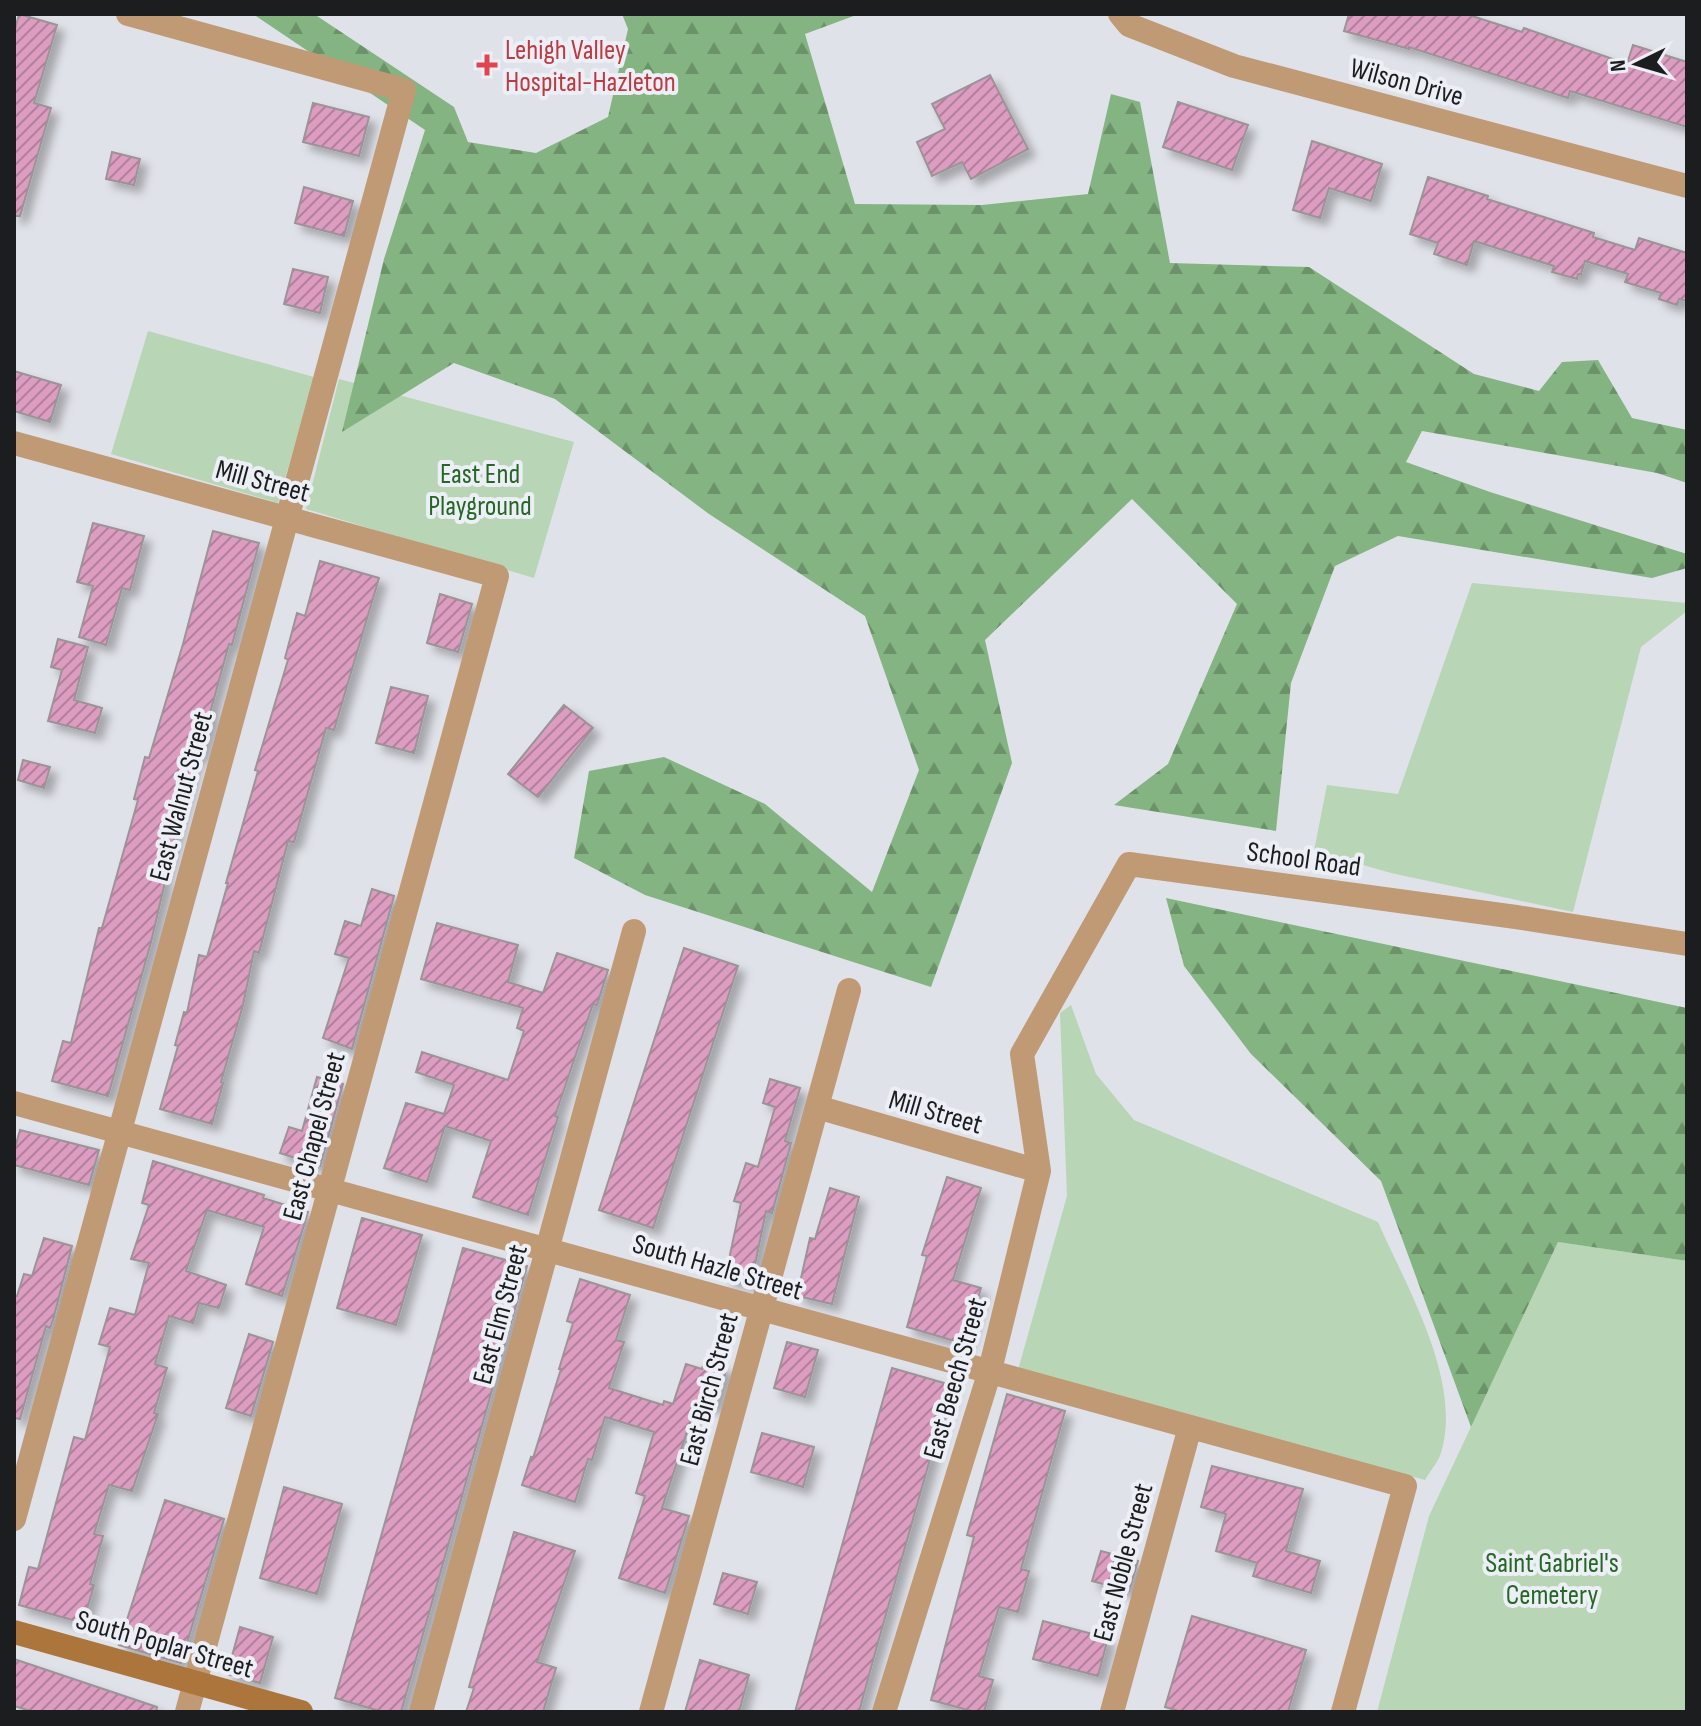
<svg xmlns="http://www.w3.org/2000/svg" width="1701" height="1726" viewBox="0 0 1701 1726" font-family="'Sofia Sans Condensed',sans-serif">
<defs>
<pattern id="forest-firs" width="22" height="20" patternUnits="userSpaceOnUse" patternTransform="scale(2)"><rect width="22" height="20" fill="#84b481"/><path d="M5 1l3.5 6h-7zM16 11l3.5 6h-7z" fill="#6b9269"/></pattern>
<pattern id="building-hatch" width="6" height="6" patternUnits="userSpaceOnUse" patternTransform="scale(2)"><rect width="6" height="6" fill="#dc9dc1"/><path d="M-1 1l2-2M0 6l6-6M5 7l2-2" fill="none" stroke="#b27f9c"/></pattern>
<filter id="shadow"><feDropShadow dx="7" dy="7" stdDeviation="4" flood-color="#0004"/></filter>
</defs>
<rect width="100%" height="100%" fill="#e0e2e9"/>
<path fill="#b8d5b6" d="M148 331 314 377 278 503 111 454Z
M339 379 574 442 534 578 306 509Z
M1472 583 1687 603V611L1641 647 1573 912 1391 873 1314 851 1327 785 1398 794Z
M1071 1005 1096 1074 1134 1120 1378 1222C1406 1286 1463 1381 1441 1453 1438 1462 1430 1471 1425 1480L1018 1370 1067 1196 1060 1013Z
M1558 1242 1687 1261V1712H1377L1429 1516Z"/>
<path fill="url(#forest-firs)" d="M253 14H314L454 107 468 142 536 153 608 117 628 29 622 14H859L805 34 855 204 982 205 1088 194 1111 94 1140 102 1170 263 1309 267 1474 374 1539 391 1562 362 1598 360 1632 418 1687 430V483L1657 473 1422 431 1406 462 1490 492 1687 554V568L1652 578 1398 536 1335 566 1291 683 1276 831 1114 805 1168 764 1237 604 1132 499 985 640 1012 763 931 987 645 895 574 858 589 771 664 757 765 804 872 892 919 770 865 616 709 514 555 399 454 363 342 432 384 259 425 130Z
M1166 898 1687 1008V1261L1558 1242 1471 1427 1381 1181 1251 1054 1184 966Z"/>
<path fill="url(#building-hatch)" stroke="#9b9497" stroke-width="2" filter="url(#shadow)" d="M19 14 57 25 34 103 51 108 20 216H14V33Z
M1349 14H1466L1522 32 1524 28 1627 64 1633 45 1687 62V127L1570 91 1568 98 1409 47V49L1344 31Z
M990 75 1028 149 971 179 962 162 932 176 917 142 945 129 932 104Z
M1178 102 1248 125 1232 170 1163 147Z
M313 103 369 117 359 156 303 142Z
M1312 141 1382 164 1371 201 1329 188 1320 218 1293 210Z
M112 152 140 159 134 185 106 179Z
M1428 177 1488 196 1487 199 1594 233 1593 237 1635 250 1639 238 1687 253V301L1679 299 1677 305 1659 299 1661 293 1625 282 1628 274 1585 261 1581 274H1578L1577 279 1552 272 1554 266 1474 241 1467 265 1434 254 1438 243 1410 234Z
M304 187 353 201 344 236 295 223Z
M293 269 328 277 320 313 284 304Z
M14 371 61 385 50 422 14 411Z
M93 523 144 536 130 590 122 588 106 645 79 637 93 586 77 582Z
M213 531 259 543 232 645 229 644 210 713 213 714 201 756 196 754 163 881 165 882 151 942 108 1096 52 1081 63 1041 71 1043 99 928H102L138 800 134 799 145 757 149 758 183 644Z
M320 561 379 578 334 730 326 728 294 842 288 841 259 953 254 951 243 1005 221 1082 223 1083 212 1124 160 1109 178 1046 175 1045 184 1012 187 1013 199 955 207 957 228 883H226L258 771 255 770 288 660 285 658 297 613 305 616Z
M440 594 472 604 458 652 427 643Z
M58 639 88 647 74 700 102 708 95 733 48 721 62 670 51 667Z
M391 687 428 696 414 753 376 743Z
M564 705 593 728 538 797 508 774Z
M23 760 50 767 44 788 18 780Z
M372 889 394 896 352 1049 323 1038 349 958 335 954 345 921 361 926Z
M437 923 518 945 508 982 543 993 557 953 608 970 597 1005 593 1004 555 1116 558 1117 528 1215 473 1197 491 1141 445 1126 427 1182 384 1168 406 1103 444 1114 454 1085 416 1072 422 1052 508 1080 524 1031 517 1028 523 1008 421 979Z
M684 948 738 966 653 1228 599 1210Z
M317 1077 343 1084 320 1166 280 1153 289 1127 302 1131Z
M770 1079 800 1088 785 1141 791 1143 772 1213 766 1211 751 1284 725 1278 741 1203 734 1201 746 1163 758 1167 775 1107 763 1103Z
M20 1130 99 1150 89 1185 14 1165V1151Z
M153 1161 264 1195 263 1198 308 1212 282 1296 246 1284 264 1227 207 1210 186 1271 226 1285 219 1308 199 1303 193 1323 169 1316 155 1364 167 1368 154 1413 158 1414 132 1491 109 1485 94 1534 103 1536 90 1584 94 1585 83 1623 19 1605 29 1567 38 1569 74 1437 85 1440 110 1347 99 1344 110 1308 135 1315 149 1263 131 1259 149 1205 142 1203Z
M947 1177 981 1188 953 1280 981 1288 965 1344 907 1327 927 1256 922 1255Z
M830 1188 859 1197 832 1304 797 1296 810 1238 815 1239Z
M362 1218 422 1235 396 1325 337 1308Z
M44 1238 72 1246 53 1320 50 1328 46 1326 20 1419 14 1418V1296H17L24 1274 32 1276Z
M463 1248 527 1266 401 1712H383L335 1698Z
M580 1279 630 1295 616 1340 624 1342 609 1388 663 1405 664 1401 673 1404 686 1364 702 1369 704 1361 727 1368 715 1407 697 1401 662 1508 689 1516 665 1593 619 1578 645 1496 636 1493 654 1432 605 1417 592 1460 588 1459 575 1502 522 1485 531 1457 533 1458 561 1369H559L573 1323 567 1321Z
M249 1334 273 1342 251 1416 226 1408Z
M787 1342 818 1350 805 1397 774 1388Z
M892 1368 951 1385 875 1653 859 1712H795Z
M1007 1394 1065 1411 1021 1569 1029 1571 1018 1612 999 1607 979 1676 993 1680 984 1712H975L931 1700 974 1537 967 1535Z
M762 1433 814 1447 803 1487 751 1472Z
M1212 1466 1303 1489 1286 1551 1320 1561 1311 1593 1253 1576 1257 1563 1216 1551 1226 1514 1201 1507Z
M284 1487 342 1504 317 1594 260 1578Z
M165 1500 224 1519 181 1663 119 1645Z
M514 1532 575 1551 537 1662 556 1668 543 1712H466L474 1688 469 1687Z
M1101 1551 1138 1561 1129 1591 1092 1581Z
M723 1573 757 1582 748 1614 714 1604Z
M1192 1616 1306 1650 1288 1712H1182L1165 1707Z
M1043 1621 1108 1638 1098 1676 1033 1659Z
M240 1627 273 1637 260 1683 227 1674Z
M14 1659 157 1707 156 1712H34L14 1706Z
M700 1660 749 1675 739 1712H685Z"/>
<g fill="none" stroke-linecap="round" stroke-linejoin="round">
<path stroke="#bf9a75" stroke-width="24" d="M1120 14 1129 25 1234 66 1687 186
M14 443 497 576 187 1712
M14 1103 1405 1486 1343 1712
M817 1107 1039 1171
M14 1519 404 90 128 14
M421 1712 634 931
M651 1712 849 990
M884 1712 989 1374 1039 1171 1022 1054 1129 864 1516 917 1687 944
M1112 1712 1190 1427"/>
<path stroke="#ab753b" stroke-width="24" d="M14 1632 301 1712"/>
</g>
<path fill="#e0444e" stroke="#edeff6" stroke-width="3" d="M483 53h8v8h8v8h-8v8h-8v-8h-8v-8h8z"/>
<g text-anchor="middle" stroke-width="8" stroke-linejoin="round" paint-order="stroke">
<g font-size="28" fill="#be3a42" stroke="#edeff6" text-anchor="start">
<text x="505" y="59">Lehigh Valley<tspan x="505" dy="32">Hospital-Hazleton</tspan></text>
</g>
<g font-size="28" fill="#1c1d1f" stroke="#edeff6">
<text transform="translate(1407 81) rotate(15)" y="10">Wilson Drive</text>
<text transform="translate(263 480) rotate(15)" y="10">Mill Street</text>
<text transform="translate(180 796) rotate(-75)" y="10">East Walnut Street</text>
<text transform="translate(1304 858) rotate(8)" y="10">School Road</text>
<text transform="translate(936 1111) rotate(16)" y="10">Mill Street</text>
<text transform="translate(313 1136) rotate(-75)" y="10">East Chapel Street</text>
<text transform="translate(718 1266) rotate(16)" y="10">South Hazle Street</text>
<text transform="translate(499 1314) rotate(-75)" y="10">East Elm Street</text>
<text transform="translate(954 1378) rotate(-74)" y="10">East Beech Street</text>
<text transform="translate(708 1389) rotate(-75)" y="10">East Birch Street</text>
<text transform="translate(1122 1562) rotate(-75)" y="10">East Noble Street</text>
<text transform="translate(165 1643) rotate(16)" y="10">South Poplar Street</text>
</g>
<g font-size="28" fill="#266726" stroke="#edeff6">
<text x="480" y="483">East End<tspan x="480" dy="32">Playground</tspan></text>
<text x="1552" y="1572">Saint Gabriel's<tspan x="1552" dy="32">Cemetery</tspan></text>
</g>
</g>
<rect width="1701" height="1726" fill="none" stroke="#1c1d1f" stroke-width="32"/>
<g transform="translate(1637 64) rotate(265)" stroke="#edeff6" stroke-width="6" paint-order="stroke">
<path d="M0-6L14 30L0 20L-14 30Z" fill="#1c1d1f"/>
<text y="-12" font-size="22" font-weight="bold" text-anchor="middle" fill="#1c1d1f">N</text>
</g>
</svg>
